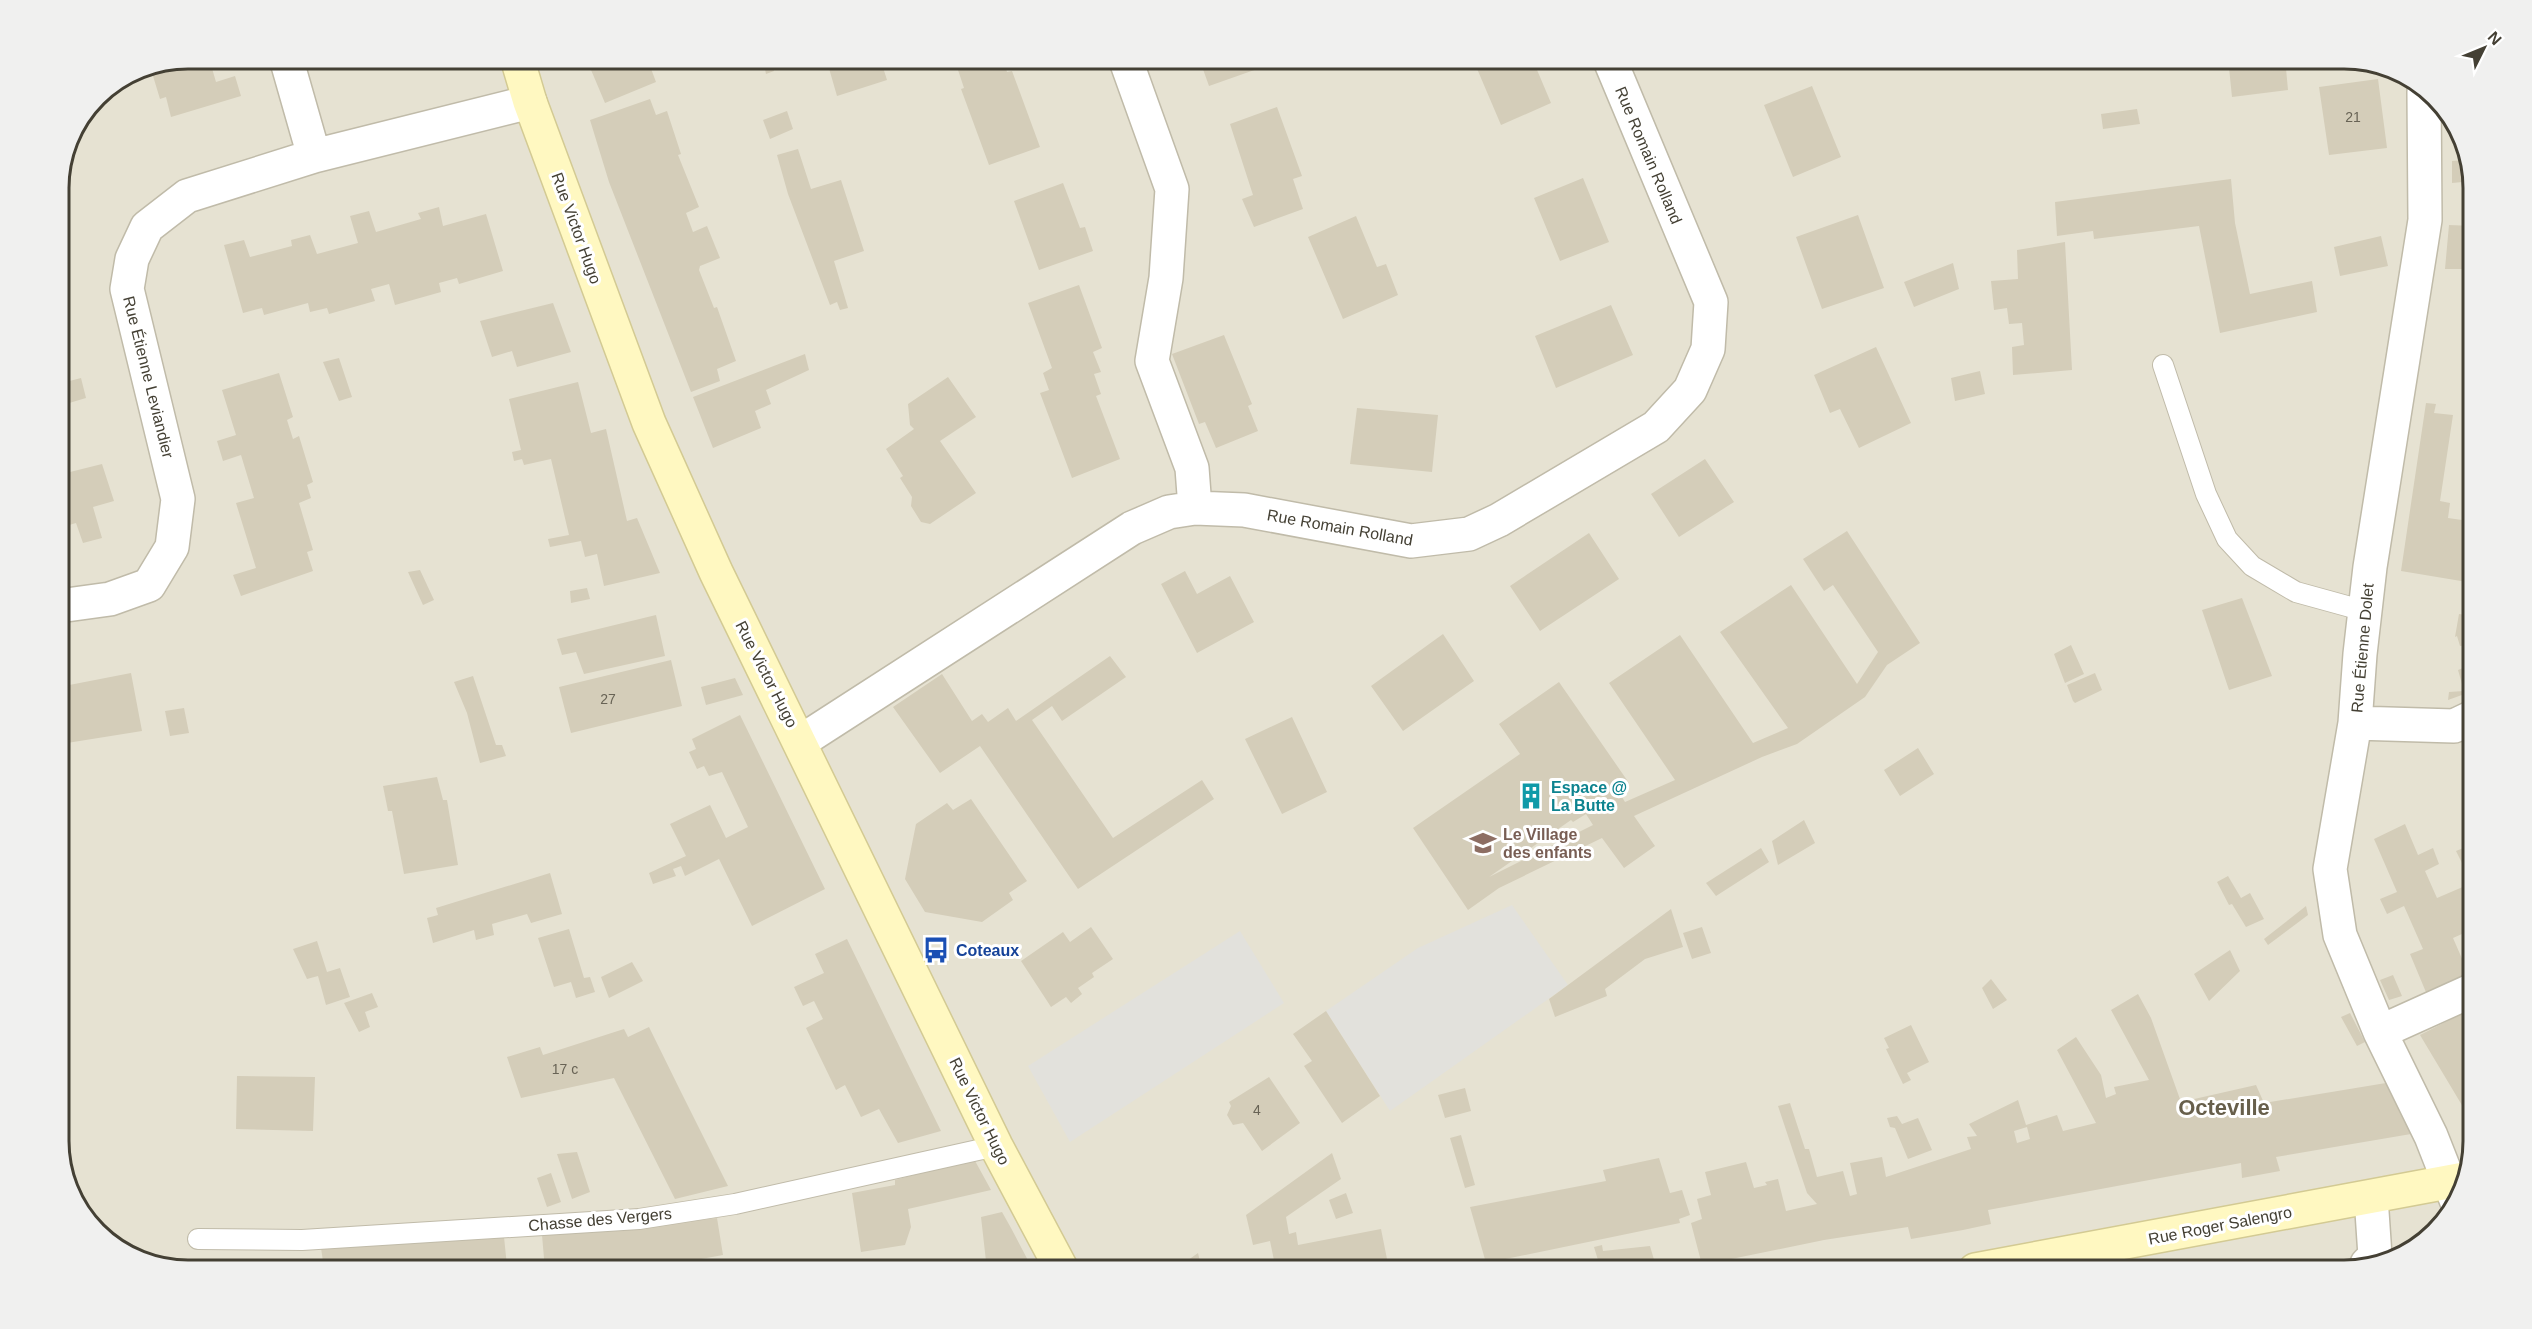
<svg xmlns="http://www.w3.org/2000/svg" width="2532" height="1329" viewBox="0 0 2532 1329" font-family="Helvetica,sans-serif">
<rect width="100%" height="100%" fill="#f2f0e4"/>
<path fill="#e6e2d2" d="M188 58H2344L2402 72 2452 116 2473 180V1141L2460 1199 2416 1249 2344 1270H188L130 1257 80 1213 59 1150V180L69 138 97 96 139 68Z"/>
<path fill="#e2e1dc" d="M1512 905 1568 985 1390 1111 1326 1011 1418 948Z
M1240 931 1284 1003 1070 1142 1028 1066Z"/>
<path fill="#d4cdb9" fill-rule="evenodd" d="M188 58H209L216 82 235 76 241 96 171 117 166 97 160 99 150 66Z
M586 58H647L656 82 605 103Z
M752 58H770L774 71 766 74 764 64 754 67Z
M826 58H880L887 80 837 96Z
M954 58H1003L1007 72 1012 71 1040 147 989 165 961 89 964 88Z
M1199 58H1256L1260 68 1209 86Z
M1486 58H1532L1551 103 1501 125 1475 64Z
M2228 58H2285L2288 90 2232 97Z
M2378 79 2387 148 2329 155 2319 87Z
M1812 86 1841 157 1793 177 1764 105Z
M650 99 656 115 667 111 681 154 678 155 699 207 686 213 693 232 707 226 720 258 700 266 699 270 714 308 717 307 736 361 717 369 720 381 691 392 609 182 590 120Z
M1277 107 1302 176 1293 179 1303 209 1254 227 1242 199 1253 195 1230 124Z
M2137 109 2140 124 2103 129 2101 114Z
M787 111 793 129 770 139 763 120Z
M798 149 811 189 841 180 864 251 834 261 848 308 840 310 837 302 830 305 788 194 777 155Z
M2466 160 2473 181 2452 183V161Z
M1583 178 1609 242 1560 261 1534 198Z
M2231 179 2235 223 2250 294 2312 281 2317 312 2220 333 2199 226 2094 239 2093 231 2057 236 2055 202Z
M1063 183 1080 228 1085 227 1093 251 1039 270 1014 201Z
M439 207 443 226 486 214 503 271 459 284 457 278 439 283 441 292 395 305 389 284 371 289 375 301 329 314 327 308 310 312 308 303 264 315 262 308 243 313 224 245 244 240 250 257 292 246 291 240 310 235 317 254 358 243 350 216 369 211 376 232 421 219 418 213Z
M1858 215 1884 288 1822 309 1796 237Z
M1356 216 1377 267 1386 264 1398 295 1343 319 1308 237Z
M2449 225 2473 226V269H2445Z
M2381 236 2388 266 2340 276 2334 247Z
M2065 242 2072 370 2013 375 2012 347 2024 345 2022 323 2009 324 2007 308 1994 310 1991 281 2018 279 2017 250Z
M1953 263 1959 289 1914 307 1904 282Z
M1079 285 1102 348 1093 352 1101 372 1094 374 1101 394 1096 396 1120 459 1072 478 1040 393 1049 390 1043 373 1052 368 1028 303Z
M553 303 571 352 517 367 512 351 492 357 480 321Z
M1611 305 1633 355 1556 388 1535 336Z
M59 321 64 337 59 338Z
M1224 335 1252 404 1248 406 1258 431 1216 448 1205 422 1199 424 1172 354Z
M1876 347 1911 423 1859 448 1840 409 1830 413 1814 375Z
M805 354 809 370 766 390 771 404 755 411 761 428 713 448 693 397Z
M339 358 352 397 339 401 323 362Z
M1980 371 1985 394 1955 401 1951 378Z
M279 373 293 417 287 420 293 439 299 436 313 482 307 485 311 498 299 503 313 550 307 552 313 571 241 596 233 575 256 568 236 503 254 498 241 455 223 461 217 441 236 435 222 390Z
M59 375 62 383 81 378 86 398 59 406Z
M948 377 976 417 940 441 976 493 930 524 921 522 911 506 912 497 900 478 903 476 886 449 914 429 910 425 908 404Z
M578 382 591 433 606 429 627 521 637 518 660 573 604 586 597 554 585 557 581 541 550 547 548 539 569 535 551 459 524 465 522 459 514 461 512 452 521 450 509 399Z
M2426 403 2436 404 2434 413 2453 415 2440 501 2450 503 2448 518 2469 521 2473 502V583L2401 571Z
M1357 408 1438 415 1432 472 1350 464Z
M1705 459 1734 502 1679 537 1651 494Z
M102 464 114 501 93 507 102 538 83 543 76 523 59 528V471H61L62 474Z
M1847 531 1920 643 1887 665 1865 697 1797 744 1762 757 1634 816 1655 846 1624 868 1602 838 1499 888 1468 910 1413 828 1520 754 1499 724 1559 682 1629 783 1619 792 1625 802 1675 780 1609 683 1680 635 1753 743 1788 728 1720 632 1791 585 1857 684 1878 652 1833 585 1824 591 1803 559ZM1586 814 1593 825 1489 877 1571 820 1573 822Z
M1589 533 1619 579 1540 631 1510 586Z
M420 570 434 600 423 605 408 572Z
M1185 571 1197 594 1230 576 1254 622 1197 653 1161 584Z
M587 588 590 599 571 603 570 591Z
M2242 598 2272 676 2229 690 2202 610Z
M2459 614 2473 616V634L2465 635 2467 645 2460 646 2457 636 2455 637Z
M656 615 665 656 584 674 576 652 562 655 557 639Z
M1443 634 1474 681 1403 731 1371 686Z
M2071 645 2084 674 2065 683 2054 654Z
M1110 656 1126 677 1062 721 1052 706 1032 720 1113 838 1202 780 1214 799 1078 889 980 746 940 773 893 707 942 674 972 721 982 714 988 722 1008 708 1016 721Z
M671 660 682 706 571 733 559 687Z
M2473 664V691L2448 700 2449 692 2464 691 2458 670Z
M131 673 142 731 67 743 65 729 59 730V687Z
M2095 673 2102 690 2075 703 2073 701 2067 685Z
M473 676 496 745H502L506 756 480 763 467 713 454 682Z
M735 678 743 695 706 705 701 687Z
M184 708 189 733 170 736 165 711Z
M740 715 825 889 752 926 719 859 685 876 681 866 673 869 676 876 653 884 649 873 686 856 670 824 710 805 726 838 748 827 722 772 709 776 704 766 697 769 689 752 696 749 692 739Z
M1292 717 1327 792 1282 814 1245 739Z
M1918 748 1934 774 1900 796 1884 770Z
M437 777 443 800H447L458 865 404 874 392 811H388L383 786Z
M971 799 1027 881 1009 893 1013 900 982 922 925 912 905 879 916 824 947 803 953 810Z
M1804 820 1815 843 1778 865 1772 841Z
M2405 824 2418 855 2433 848 2439 864 2425 871 2437 898 2472 883 2456 851 2473 844V929L2453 938 2470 977 2428 997 2410 954 2423 949 2404 906 2387 914 2380 899 2397 892 2374 839Z
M1761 848 1769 862 1716 896 1706 883Z
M550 873 562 914 531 923 527 914 492 924 494 935 476 940 474 930 433 943 427 918 438 915 436 908Z
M2228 876 2241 898 2250 893 2264 919 2246 927 2232 904 2229 905 2217 882Z
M2306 906 2308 915 2268 945 2264 939Z
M1671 909 1683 947 1645 959 1605 989 1607 996 1555 1017 1549 999Z
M1091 927 1113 959 1092 973 1094 977 1078 988 1082 994 1071 1003 1066 997 1051 1007 1021 961 1063 932 1070 942Z
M1702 927 1711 953 1692 959 1683 933Z
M569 929 584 978 590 977 595 992 576 998 571 982 554 987 538 938Z
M847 939 904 1056 941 1131 898 1143 879 1109 861 1117 845 1085 836 1090 806 1028 823 1019 814 1001 803 1006 794 987 824 973 815 954Z
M317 941 327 972 340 968 350 997 326 1005 318 976 307 979 293 949Z
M2230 950 2240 971 2209 1001 2194 974Z
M632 962 643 981 609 998 601 977Z
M2393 975 2402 996 2389 1000 2380 980Z
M1991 979 2007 1000 1993 1009 1982 988Z
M372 993 378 1007 365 1012 370 1027 359 1032 344 1003Z
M2138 994 2151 1018 2181 1102 2256 1085 2264 1103 2386 1083 2411 1134 2276 1157 2280 1171 2242 1178 2241 1163 1988 1210 1991 1224 1963 1230 1911 1239 1908 1227 1824 1240 1702 1265 1691 1223 1702 1219 1697 1199 1711 1195 1705 1172 1746 1162 1754 1188 1767 1185 1765 1182 1778 1179 1786 1211 1817 1204 1807 1193 1778 1106 1790 1103 1805 1149H1809L1817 1177 1843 1171 1850 1196 1857 1194 1850 1163 1882 1157 1886 1177 1971 1149 1967 1137 1977 1136 1969 1124 2018 1100 2026 1125 2057 1115 2063 1131 2096 1123 2057 1050 2076 1037 2101 1075 2106 1098 2116 1094 2114 1087 2149 1080 2111 1010ZM2027 1127 2030 1139 2017 1143 2014 1131Z
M2473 1008V1023L2466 1027 2473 1040 2472 1122 2420 1035Z
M1326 1011 1380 1096 1342 1123 1304 1066 1312 1061 1293 1034Z
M2350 1013 2365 1042 2357 1046 2341 1017Z
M1911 1025 1929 1062 1907 1073 1911 1080 1903 1084 1886 1049 1889 1048 1884 1038Z
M649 1027 680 1090 728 1186 675 1199 614 1078 521 1098 507 1057 540 1047 543 1055 624 1029 628 1037Z
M237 1076 315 1077 313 1131 236 1129Z
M1269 1077 1300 1123 1262 1151 1243 1123 1233 1125 1227 1115 1231 1106 1229 1102Z
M1465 1088 1471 1111 1445 1118 1438 1095Z
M1897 1116 1902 1124 1918 1118 1932 1150 1908 1159 1895 1128 1890 1127 1887 1118Z
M1461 1135 1475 1185 1465 1188 1450 1138Z
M577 1152 590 1192 572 1199 557 1154Z
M1332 1153 1341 1179 1286 1217 1289 1234 1296 1232 1298 1245 1381 1229 1388 1264 1398 1261 1400 1270H1304L1303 1267 1276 1270 1270 1241 1253 1245 1246 1215Z
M1659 1158 1670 1193 1682 1190 1690 1215 1679 1219 1680 1223 1486 1263 1470 1207 1606 1181 1603 1170Z
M974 1159 991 1190 908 1209 911 1227 905 1245 861 1252 852 1193 895 1185V1180Z
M551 1173 561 1202 547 1207 537 1178Z
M1346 1193 1353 1213 1336 1219 1329 1200Z
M1002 1212 1011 1228 1033 1270H987L981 1217Z
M717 1218 723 1255 690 1261 692 1270H662V1264L624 1267V1270H569V1268L545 1270 542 1235 634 1228Z
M504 1237 507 1266 380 1270H371V1266L324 1268 321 1248Z
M1602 1245 1603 1251 1650 1246 1657 1270H1601L1594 1247Z
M1198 1253 1202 1270H1174Z
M2235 1262 2237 1270H2194V1269Z"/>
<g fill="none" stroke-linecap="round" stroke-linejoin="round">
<g stroke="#c0bba9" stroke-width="22">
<path id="service" d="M2163 365 2206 494 2227 539 2252 566 2296 592 2365 611
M198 1239 302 1240 639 1219 735 1204 996 1146"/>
</g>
<g stroke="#c0bba9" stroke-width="36">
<path id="minor" d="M286 58 314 156
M1125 58 1172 189 1166 278 1152 361 1192 468 1195 508
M2424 92 2425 220 2370 567 2360 654 2355 723 2330 869 2340 935 2380 1032 2431 1136 2457 1202
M59 606 110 599 149 585 172 547 178 499 127 289 132 259 147 227 187 196 314 156 530 102
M2355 723 2454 726 2473 717
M800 742 1132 528 1169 512 1195 508 1244 510 1411 541 1469 534 1499 520 1656 427 1690 390 1708 349 1711 302 1609 58
M2380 1032 2473 990
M2367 1264 2375 1256 2371 1197"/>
</g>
<g stroke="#d3ca93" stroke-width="36">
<path id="secondary" d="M517 58 530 102 649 423 716 572 996 1146 1062 1270
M1975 1270 2464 1179"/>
</g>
<use href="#service" stroke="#fff" stroke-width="20"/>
<use href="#minor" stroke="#fff" stroke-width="33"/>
<use href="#secondary" stroke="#fff8c1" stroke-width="33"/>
</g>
<defs>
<g id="building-bare" transform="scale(2.07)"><path d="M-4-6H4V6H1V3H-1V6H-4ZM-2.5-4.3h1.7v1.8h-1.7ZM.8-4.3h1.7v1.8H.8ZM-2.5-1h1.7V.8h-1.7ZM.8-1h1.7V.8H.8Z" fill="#0f9aa8" stroke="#fff" stroke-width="2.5" paint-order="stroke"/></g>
<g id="school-bare" transform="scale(2.07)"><path d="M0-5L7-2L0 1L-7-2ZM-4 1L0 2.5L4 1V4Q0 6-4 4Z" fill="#8d6e63" stroke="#fff" stroke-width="2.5" paint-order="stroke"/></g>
<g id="bus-bare" transform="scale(2.07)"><path d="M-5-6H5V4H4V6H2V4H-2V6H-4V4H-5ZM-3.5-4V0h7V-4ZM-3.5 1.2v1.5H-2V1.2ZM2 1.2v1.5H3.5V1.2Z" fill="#1a4fb4" stroke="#fff" stroke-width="2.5" paint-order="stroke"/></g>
</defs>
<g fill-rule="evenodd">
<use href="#building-bare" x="1531" y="796"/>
<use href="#school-bare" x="1483" y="843"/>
<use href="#bus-bare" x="936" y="950"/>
</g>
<g text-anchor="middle" stroke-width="6" stroke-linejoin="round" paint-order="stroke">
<g font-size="14" fill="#686355">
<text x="2353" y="122">21</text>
<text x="608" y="704">27</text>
<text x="565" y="1074">17 c</text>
<text x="1257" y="1115">4</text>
</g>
<g font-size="16" fill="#444034" stroke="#fff">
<text transform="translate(1649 155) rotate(67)" y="6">Rue Romain Rolland</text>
<text transform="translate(577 228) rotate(70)" y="6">Rue Victor Hugo</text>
<text transform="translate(149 377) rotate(76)" y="6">Rue Étienne Leviandier</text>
<text transform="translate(1340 527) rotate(10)" y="6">Rue Romain Rolland</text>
<text transform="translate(2362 648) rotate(-85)" y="6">Rue Étienne Dolet</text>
<text transform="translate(767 674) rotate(63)" y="6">Rue Victor Hugo</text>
<text transform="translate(980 1111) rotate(64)" y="6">Rue Victor Hugo</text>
<text transform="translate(600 1219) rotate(-5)" y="6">Chasse des Vergers</text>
<text transform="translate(2220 1225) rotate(-11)" y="6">Rue Roger Salengro</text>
</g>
<g font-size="16" font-weight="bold" fill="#0d838f" stroke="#fff" text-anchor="start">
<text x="1551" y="793">Espace @<tspan x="1551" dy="18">La Butte</tspan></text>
</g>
<g font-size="16" font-weight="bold" fill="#785e54" stroke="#fff" text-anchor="start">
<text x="1503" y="840">Le Village<tspan x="1503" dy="18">des enfants</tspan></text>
</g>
<g font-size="16" font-weight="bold" fill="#164399" stroke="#fff" text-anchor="start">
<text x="956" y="956">Coteaux</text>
</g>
<g font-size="22" font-weight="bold" fill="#675f4b" stroke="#fff">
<text x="2224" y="1115">Octeville</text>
</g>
</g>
<path d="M0 0H2532V1329H0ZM188 69H2344A119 119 0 0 1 2463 188V1141A119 119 0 0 1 2344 1260H188A119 119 0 0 1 69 1141V188A119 119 0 0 1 188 69Z" fill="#f0f0ef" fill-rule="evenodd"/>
<path fill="none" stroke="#444034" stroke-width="3" d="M188 69H2344A119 119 0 0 1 2463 188V1141A119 119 0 0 1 2344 1260H188A119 119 0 0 1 69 1141V188A119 119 0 0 1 188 69Z"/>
<g transform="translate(2484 48) rotate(47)" stroke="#ffffff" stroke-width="4.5" paint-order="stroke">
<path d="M0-4.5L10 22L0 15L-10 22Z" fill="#444034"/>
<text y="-9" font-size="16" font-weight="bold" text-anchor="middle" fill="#444034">N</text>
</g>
</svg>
